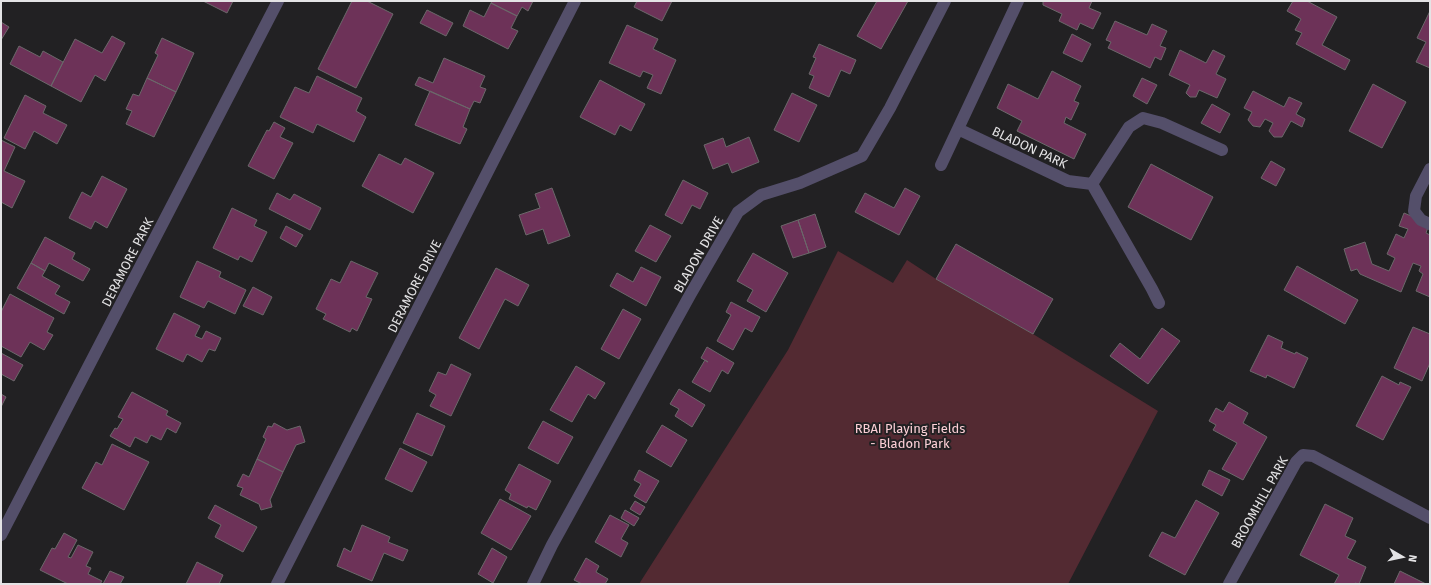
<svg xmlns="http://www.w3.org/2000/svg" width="1431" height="585" viewBox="0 0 1431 585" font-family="'Fira Sans',sans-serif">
<rect width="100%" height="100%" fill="#222123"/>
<path fill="#532a32" d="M838 251 893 283 907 260 936 279 1033 334 1158 411 1068 584H639L788 350Z"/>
<path fill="#6d3258" stroke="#6b686a" d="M203 1H233L227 13Z
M352 1H367L393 14 356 88 318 69Z
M492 1H533L528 11 522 7 517 16 491 3Z
M637 1H672L662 21 634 7Z
M877 1H908L881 49 857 36Z
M1043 1H1092L1089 8 1101 13 1093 29 1080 23 1077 30 1059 21 1062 14 1043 5Z
M1293 1H1307L1337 17 1322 45 1350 60 1345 70 1296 44 1302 33 1295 30 1301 19 1287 11Z
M491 3 517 16 511 28 518 31 508 49 463 26 470 10 484 17Z
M427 10 453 23 446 36 420 23Z
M1430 11V68L1416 62 1426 42 1417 38Z
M1115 21 1147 35 1152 24 1167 31 1160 46 1166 48 1161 60 1155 57 1150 68 1108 48 1111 42 1106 40Z
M1 22 9 27 1 40Z
M627 25 658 39 653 49 676 60 661 94 647 88 653 75 643 71 640 77 609 63Z
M1072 34 1091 44 1082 62 1063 53Z
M112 36 125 43 105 81 95 75 81 102 51 86 75 39 102 53Z
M162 38 194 53 176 92 147 78 158 55 155 53Z
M819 44 856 60 850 74 841 70 829 97 809 88 814 76 809 74 816 58 813 57Z
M19 46 40 57 43 51 63 62 51 86 10 64Z
M1180 50 1206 63 1213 50 1225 56 1216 74 1226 79 1217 98 1199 90 1196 97H1190L1186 93 1190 85 1169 75Z
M444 58 485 76 480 87 486 89 480 103 474 101 470 109 415 85 419 77 433 83Z
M1052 71 1081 86 1074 101 1079 103 1071 120 1066 117 1064 123 1086 134 1074 159 1017 131 1022 121 997 108 1008 84 1038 99Z
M317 76 362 98 356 111 366 117 354 142 317 124 313 133 280 117 295 87 309 93Z
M147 78 176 92 154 137 126 124 132 111 126 109 133 94 139 96Z
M1142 78 1157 85 1147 104 1133 96Z
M600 80 645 104 631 131 620 125 615 135 580 117Z
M1373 84 1406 102 1382 148 1349 131Z
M430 91 470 109 463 127 467 129 460 144 415 125Z
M1253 91 1284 107 1289 97 1302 103 1296 114 1305 119 1302 127 1291 121 1282 137H1274L1269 131 1273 123 1265 119 1260 127 1253 126 1248 120 1252 112 1244 108Z
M792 93 817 105 799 142 774 130Z
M25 95 46 106 43 113 67 125 57 144 34 131 25 149 4 138Z
M1212 104 1230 114 1220 133 1201 123Z
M274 122 285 128 280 137 293 143 274 179 248 166 267 130 269 131Z
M749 137 759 162 732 173 728 163 713 169 704 145 723 138 726 147Z
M1 140 15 147 4 171 25 181 12 208 1 202Z
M379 154 401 165 405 158 434 173 413 213 362 186Z
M1271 161 1285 169 1276 186 1261 178Z
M1151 164 1213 197 1191 240 1128 207Z
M102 176 127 189 107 228 95 221 91 229 69 218 82 192 91 197Z
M683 180 708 193 700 209 692 205 682 224 665 215Z
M552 188 570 236 548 244 543 229 526 235 519 215 540 208 535 194Z
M905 188 920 196 899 235 855 212 865 193 894 208Z
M277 193 290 200 294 194 321 208 310 230 269 209Z
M232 208 257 220 254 226 267 232 252 262 240 256 238 260 213 248Z
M1404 213 1416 218 1428 227 1426 233 1430 235V297L1416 291 1423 274 1419 271 1421 266 1413 263 1401 292 1360 274 1357 269 1351 271 1344 249 1365 242 1372 264 1389 271 1395 258 1387 254 1396 234 1404 238 1408 229 1399 226Z
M815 214 826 247 809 253 798 220Z
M798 220 809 253 793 258 781 226Z
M650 225 671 236 656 262 635 251Z
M286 226 303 235 296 247 280 238Z
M45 237 75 253 72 259 90 269 83 281 49 263 45 271 31 263Z
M956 244 1053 299 1033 334 936 279Z
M753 253 788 273 766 312 747 301 753 290 737 281Z
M197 261 221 272 219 277 246 290 235 314 208 301 204 308 180 297Z
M351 261 378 273 366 297 372 299 357 331 352 328 350 332 323 319 326 314 316 309 331 279 340 283Z
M31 263 45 271 42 276 60 286 55 294 70 302 64 314 17 288Z
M1297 266 1358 300 1345 324 1284 290Z
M641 267 661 277 646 306 610 286 617 273 633 282Z
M496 268 529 285 518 306 505 299 479 349 459 338Z
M253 287 272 297 263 315 243 306Z
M10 294 54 318 47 332 53 335 44 350 30 342 21 357 1 346V312Z
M731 302 760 317 752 332 745 328 733 350 717 341 731 315 726 312Z
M623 309 641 319 619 359 601 349Z
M174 313 200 326 195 336 202 339 206 331 221 338 215 351 209 349 202 362 187 354 183 362 156 349Z
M1413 327 1430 334V363L1422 381 1394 368Z
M1162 328 1180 341 1148 384 1110 356 1120 343 1140 359Z
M1268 335 1283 342 1281 348 1295 354 1296 352 1308 358 1294 388 1267 375 1266 378 1250 371Z
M707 347 734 363 728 374 722 370 710 392 692 382 705 360 708 362 701 358Z
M1 353 23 365 14 381 1 374Z
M451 364 471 374 451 416 430 406 436 395 429 391 438 372 446 375Z
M576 366 605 383 595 399 588 394 572 422 550 410Z
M1382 376 1399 385 1400 382 1411 387 1383 440 1356 426Z
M679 389 705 405 692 427 675 416 679 409 670 404Z
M132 392 168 411 166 415 181 423 176 433 167 428 161 440 151 435 147 443 135 437 130 447 110 436 115 428 117 429 123 419 118 417Z
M1 394 6 397 1 407Z
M1229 402 1248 413 1243 423 1267 437 1243 480 1222 469 1237 443 1213 430 1216 425 1209 421 1216 408 1223 412Z
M417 413 445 426 432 456 403 443Z
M543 421 573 437 558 464 528 448Z
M274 423 287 430 300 426 305 442 296 445 283 472 257 459 266 439 263 437 268 426 272 427Z
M662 425 687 440 671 467 646 452Z
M112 444 149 462 124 510 82 488 96 462 102 465Z
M400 448 427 462 412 492 385 479Z
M257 459 283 472 270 500 272 507 261 510 259 504 240 495 243 488 237 486 243 474 249 477Z
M519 464 551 481 536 510 528 506 527 508 509 499 511 494 505 490Z
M639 470 659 481 646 503 634 496 641 484 634 480Z
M1209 470 1230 480 1222 496 1202 485Z
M500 499 531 516 511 550 481 533Z
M1196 500 1219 513 1185 575 1149 556 1162 532 1175 538Z
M635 501 645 507 640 515 630 509Z
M1325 504 1353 518 1345 536 1356 541 1347 558 1366 567 1359 584 1355 583 1354 584H1334L1339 575 1300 555Z
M215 505 257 527 243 552 215 537 221 525 208 518Z
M625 510 639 518 634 526 621 518Z
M610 515 629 525 621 539 628 543 621 557 595 542Z
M362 525 390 537 388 542 408 550 403 561 384 553 372 581 337 566 344 548 351 552Z
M64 533 77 540 68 557 71 558 78 545 93 552 86 566 91 568 88 574 102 581 100 584H68L40 570 52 548 55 549Z
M492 548 507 557 493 583 478 574Z
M586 558 599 566 596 572 608 579 605 584H582L574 580Z
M197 562 223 575 219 584H186Z
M110 571 124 577 120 584H103Z
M1400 571 1426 584H1394Z"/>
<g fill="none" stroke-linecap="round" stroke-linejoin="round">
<path stroke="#544f6a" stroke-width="12" d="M958 129 1068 181 1092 184
M941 165 1018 1
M1430 169 1416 196 1414 211 1421 220 1430 224
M1092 184 1129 127 1143 118 1162 123 1222 150
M1092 184 1152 289 1159 303
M1 535 278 1
M277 584 575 1
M533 584 552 545 690 295 738 212 761 195 800 183 862 156 890 108 945 1
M1229 584 1296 462 1303 455 1313 456 1430 518"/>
</g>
<g text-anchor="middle" stroke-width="4" stroke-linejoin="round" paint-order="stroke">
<g font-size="13" fill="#e4e3e5" stroke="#222123">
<text transform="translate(1030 147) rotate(25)" y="5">BLADON PARK</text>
<text transform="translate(698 254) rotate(-60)" y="5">BLADON DRIVE</text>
<text transform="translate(127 262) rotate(-63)" y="5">DERAMORE PARK</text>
<text transform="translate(414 286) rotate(-63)" y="5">DERAMORE DRIVE</text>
<text transform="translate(1259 502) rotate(-61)" y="5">BROOMHILL PARK</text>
</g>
<g font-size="13" fill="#fdd0d7" stroke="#222123">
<text x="910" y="433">RBAI Playing Fields<tspan x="910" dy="15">- Bladon Park</tspan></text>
</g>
</g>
<rect width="1431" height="585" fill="none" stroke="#e4e3e5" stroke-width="4"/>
<g transform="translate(1403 557) rotate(99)" stroke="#222123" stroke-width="3" paint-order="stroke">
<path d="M0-3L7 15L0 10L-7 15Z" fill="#e4e3e5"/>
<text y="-6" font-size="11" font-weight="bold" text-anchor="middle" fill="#e4e3e5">N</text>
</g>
</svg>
